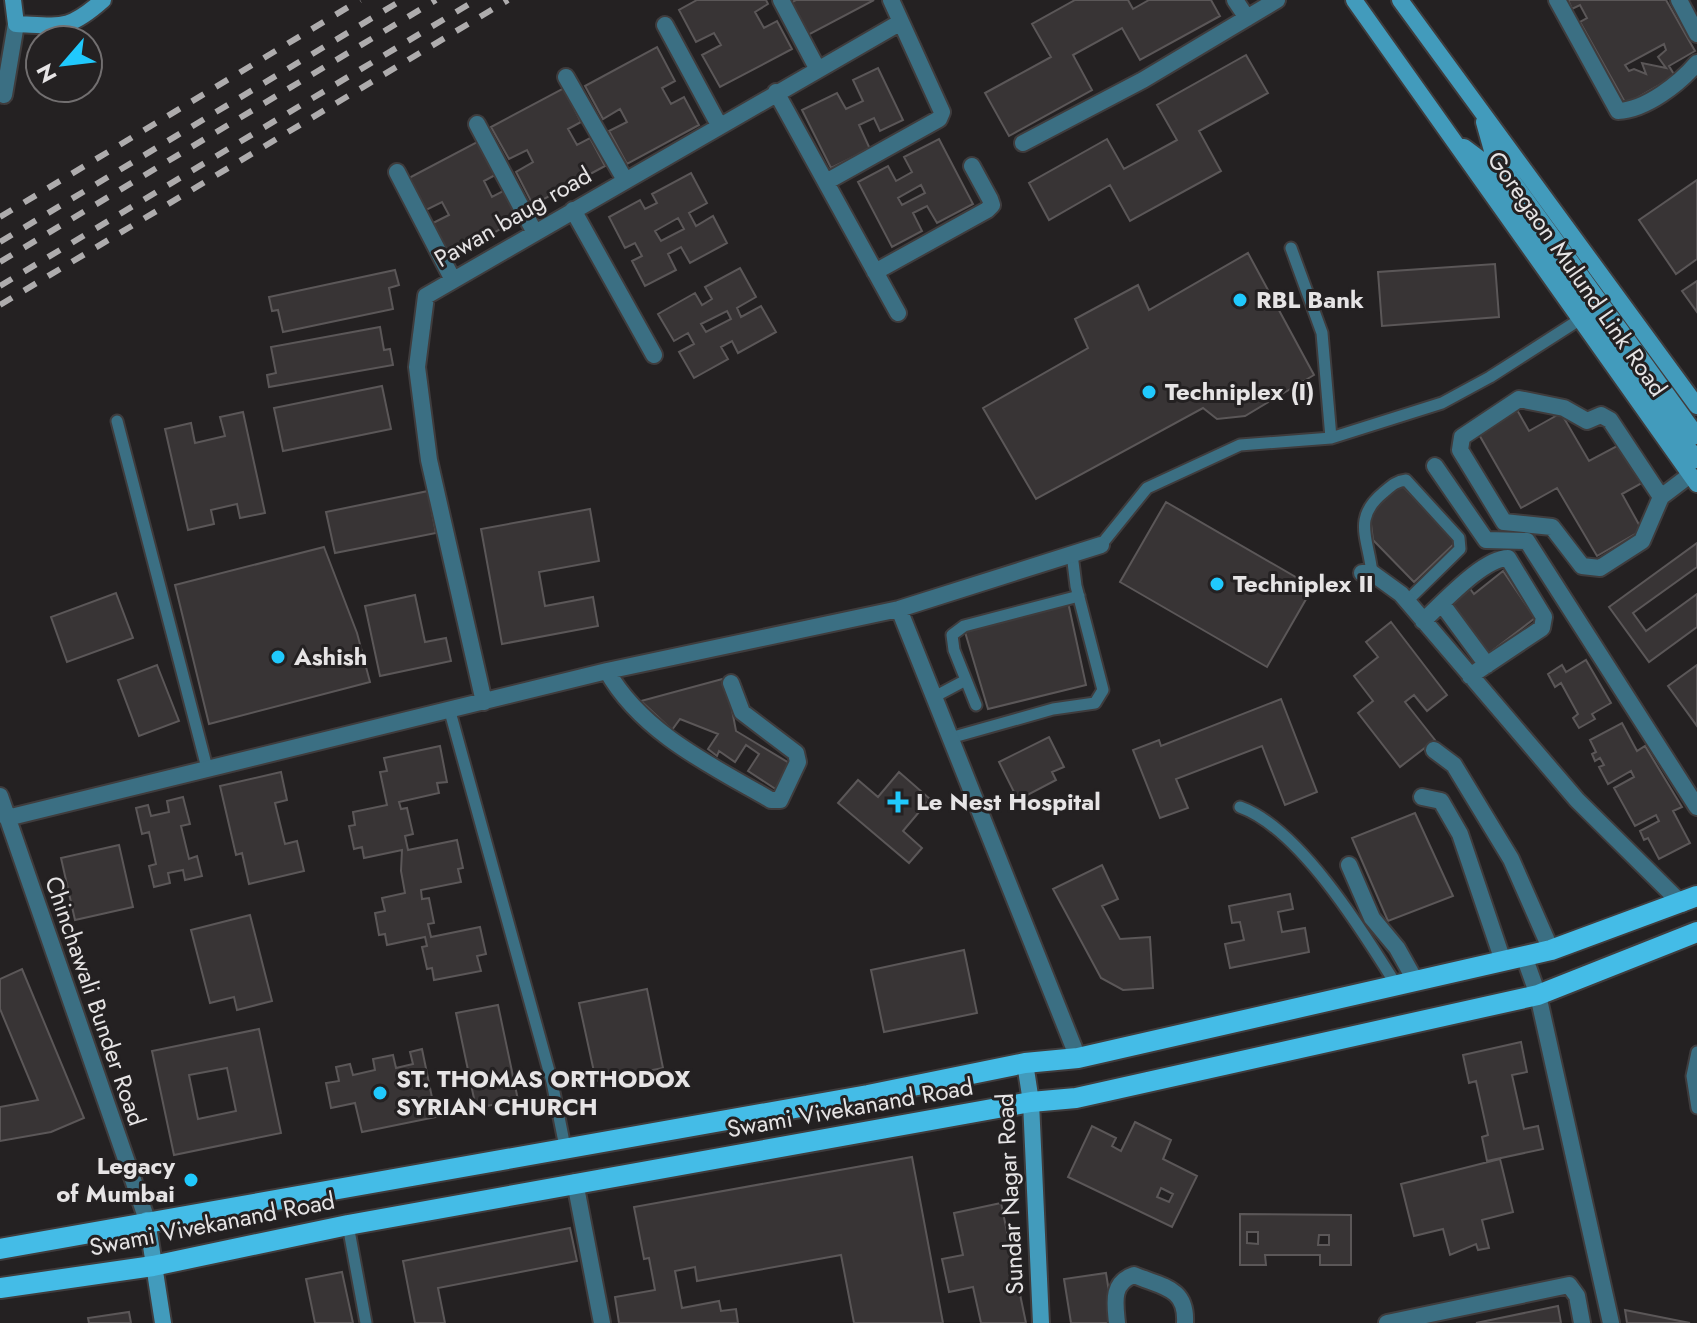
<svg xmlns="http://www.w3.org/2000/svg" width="1697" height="1323" viewBox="0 0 1697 1323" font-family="Jost,sans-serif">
<rect width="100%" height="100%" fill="#242122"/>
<path fill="#383435" stroke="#5b5758" stroke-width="2" fill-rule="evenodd" d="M697 0H766L768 4 755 12 764 28 777 21 792 49 720 87 702 55 721 45 714 33 696 42 679 10Z
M796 0H874L808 35 790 3Z
M1075 0H1128L1133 9 1149 0H1211L1220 16 1140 60 1122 28 1073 55 1092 90 1009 136 985 93 1051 57 1032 24Z
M1568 0H1666L1695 51 1669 66 1675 76 1626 104 1580 22 1587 18 1580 5 1572 9ZM1664 44 1666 50 1658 57 1666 68 1642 63 1646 74 1634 69 1629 71 1625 65Z
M657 47 675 81 662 88 671 104 684 97 699 125 627 164 609 131 627 122 620 109 603 119 585 86Z
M1246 55 1268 93 1199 131 1221 171 1130 221 1110 185 1049 220 1029 183 1107 139 1124 169 1177 140 1157 105Z
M878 68 903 120 880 131 874 118 859 125 870 149 831 168 802 110 837 93 846 109 863 101 853 80Z
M564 88 581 122 568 129 577 145 590 138 605 166 533 205 516 172 533 162 527 150 509 159 491 127Z
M939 139 973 204 937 223 927 206 913 213 922 231 892 247 858 182 888 166 896 181 912 172 904 157ZM921 185 925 193 902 205 898 198Z
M479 141 497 174 484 181 492 197 505 190 521 218 449 257 431 224 449 215 442 202 424 211 407 179Z
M691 173 707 203 689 213 696 226 713 216 727 243 690 263 681 247 668 254 676 270 645 286 632 261 642 256 635 243 625 248 609 217 640 200 645 209 657 203 652 194ZM678 218 684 229 661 241 655 231Z
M1697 180V259L1676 274 1639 220Z
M1248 253 1314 375 1245 416 1217 419 1203 408 1036 499 983 408 1088 348 1075 319 1138 285 1149 310Z
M1495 264 1499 317 1382 326 1378 272Z
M740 268 756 297 737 308 741 317 761 306 776 332 738 353 732 341 721 347 728 359 694 378 679 352 694 344 688 333 674 341 658 314 695 293 702 305 712 299 705 287ZM727 311 731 319 706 332 701 324Z
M395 270 399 285 389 288 393 309 283 332 278 310 272 311 269 297Z
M1697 281V312L1682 291Z
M380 327 384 350 390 349 393 365 269 387 267 375 276 373 271 347Z
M382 386 391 429 283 451 274 408Z
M1516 408 1529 431 1561 413 1589 461 1617 446 1642 483 1622 494 1642 530 1597 556 1557 488 1521 508 1477 431Z
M243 412 265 513 240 518 237 504 211 510 214 524 188 530 165 429 191 423 195 443 225 436 220 417Z
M1400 483 1456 542 1414 582 1373 540 1369 508Z
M428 491 436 533 335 553 326 512Z
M1166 502 1313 587 1267 667 1120 582Z
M590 509 599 561 539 572 545 606 593 597 598 626 502 644 481 529Z
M1697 543V567L1633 613 1646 631 1697 594V627L1649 662 1609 607Z
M324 547 357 633 370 682 209 724 175 585Z
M1503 571 1535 618 1488 654 1451 603 1468 586 1474 594Z
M116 593 133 638 67 662 51 617Z
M415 595 425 642 446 638 451 661 380 676 365 606Z
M1068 602 1086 685 988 709 965 632Z
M1391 622 1447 695 1427 711 1414 695 1405 702 1435 740 1400 767 1358 713 1373 701 1354 676 1378 657 1366 642Z
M1586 660 1611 703 1592 714 1595 719 1579 728 1573 718 1578 714 1561 683 1555 687 1548 674 1562 665 1566 672Z
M157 665 179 721 139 736 118 680Z
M1697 665V726L1668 686Z
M726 678 736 731 789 763 777 790 748 771 759 754 746 745 735 762 719 751 717 756 708 749 718 734 680 719 672 730 641 701Z
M1281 699 1317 792 1285 805 1262 746 1176 779 1188 808 1160 818 1133 750 1159 740 1161 746Z
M1622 723 1637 751 1645 746 1682 807 1673 811 1690 843 1659 859 1648 838 1644 840 1640 831 1659 821 1656 815 1635 826 1614 788 1634 777 1631 771 1608 784 1599 767 1604 765 1600 758 1595 761 1592 754 1596 752 1590 740Z
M1049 737 1064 767 1052 772 1056 780 1018 800 999 762Z
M440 746 447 782 437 783 439 793 399 802 401 809 407 808 413 834 405 836 408 850 457 840 463 868 458 869 461 882 421 890 422 899 429 898 434 923 428 924 431 937 480 927 486 954 477 956 481 971 434 980 432 968 427 969 422 947 427 946 425 937 387 945 385 934 379 935 375 913 385 911 382 898 405 893 401 871 402 850 364 858 362 847 354 849 349 826 355 825 353 812 387 805 380 772 387 771 384 758Z
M281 772 287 800 275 803 285 844 297 841 304 871 249 884 242 853 236 855 220 786Z
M899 772 930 799 903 831 922 848 909 863 838 803 858 780 878 797Z
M183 797 190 824 181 826 189 859 197 856 202 876 185 880 183 870 168 873 170 883 154 887 149 866 156 864 149 832 142 834 136 808 148 805 151 816 169 812 167 801Z
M1415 813 1453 896 1388 921 1352 838Z
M119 845 133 907 75 920 61 858Z
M1102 865 1118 899 1102 906 1120 939 1150 937 1153 988 1123 990 1101 978 1053 889Z
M1290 894 1293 909 1278 912 1282 932 1305 928 1309 952 1230 968 1225 944 1244 940 1240 922 1232 923 1229 906Z
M250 915 272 1001 237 1010 234 997 210 1003 191 930Z
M964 950 977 1013 884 1032 871 970Z
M22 969 84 1118 51 1132 0 1141V1107L38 1100 0 1009V979Z
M647 989 663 1068 596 1081 579 1003Z
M498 1005 518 1100 476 1108 456 1013Z
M259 1029 281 1133 174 1155 152 1051ZM227 1068 236 1111 198 1119 189 1075Z
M1521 1042 1527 1072 1512 1075 1524 1129 1538 1126 1543 1149 1487 1161 1482 1137 1488 1135 1476 1081 1469 1083 1463 1055Z
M422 1049 436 1117 362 1132 355 1103 331 1108 326 1083 339 1081 336 1067 350 1064 353 1075 375 1070 373 1059 393 1055 396 1068 413 1064 410 1052Z
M1135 1122 1171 1140 1163 1159 1197 1176 1172 1227 1068 1177 1092 1126 1116 1138 1112 1146 1121 1151ZM1161 1188 1173 1194 1169 1202 1157 1197Z
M912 1157 943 1323H854L841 1255 697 1281 695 1267 675 1271 682 1308 719 1301 721 1311 736 1309 738 1323H619L615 1297 655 1290 649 1258 644 1259 634 1207Z
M1500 1159 1513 1212 1482 1220 1489 1248 1478 1250 1476 1244 1450 1255 1443 1229 1414 1236 1401 1184Z
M1001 1203 1026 1323H981L973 1287 949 1292 942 1259 963 1255 954 1213Z
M1240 1214 1351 1215V1265H1320V1255H1265L1266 1265H1240ZM1247 1232H1258V1244L1247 1243ZM1319 1235H1329V1245H1318Z
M570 1228 577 1261 438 1288 445 1323H415L403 1261Z
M342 1272 353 1323H315L306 1279Z
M1106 1273 1114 1323H1071L1064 1279Z
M1558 1306 1561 1323H1476Z
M1625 1310 1690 1323H1627Z
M129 1312 131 1323H89L88 1318Z"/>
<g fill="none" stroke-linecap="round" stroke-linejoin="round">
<g stroke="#3f3c3d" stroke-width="15">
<path id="lane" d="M1291 248 1322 333 1331 438
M117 421 207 768
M1101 545 1147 488 1240 445 1331 438 1442 403 1490 377 1579 320
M1372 573C1368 537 1352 518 1384 492 1391 486 1396 481 1406 480L1459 538 1460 549 1407 601
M934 697 966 680
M976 705 954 650 952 635 964 626 1079 596
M449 708 552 1082 565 1147
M950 738 1053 709 1095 703 1103 690 1076 586 1072 554
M1240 807C1299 828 1362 930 1395 983
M1697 1052 1692 1076 1697 1108
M348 1225 366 1323"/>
</g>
<g stroke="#3f3c3d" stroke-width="20">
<path id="street" d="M781 0 817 68
M1235 0 1247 18
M1557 0 1618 111C1646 110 1680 83 1697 63
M1679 0 1697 34
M665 25 719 125
M566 77 625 180
M776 92 898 313
M4 95 16 24
M477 124 535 233
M1023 143 1143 80 1277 0
M397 172 453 280
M826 182 939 119 942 112 891 0
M573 210 654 355
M875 272 987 210 992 205 990 199 972 166
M1519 399 1564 408 1587 421 1601 415 1610 420 1661 497 1642 541 1600 568 1582 566 1552 527 1504 522 1460 450 1462 437Z
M1435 466 1486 540 1527 541 1697 807
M1661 497 1690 475
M1362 573H1372L1401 594 1577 800 1682 904
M1442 604 1487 665
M899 609 1078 1058
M1423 621C1442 604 1483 558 1508 558L1544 617 1542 628 1470 676
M607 671C642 733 712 766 771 800H780L798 762 796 753 742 712 731 683
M484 702 429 460 417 367 426 296 901 22
M1434 750 1454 765 1511 859 1551 950
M0 796 147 1220
M1422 797 1441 801 1460 834 1503 961
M7 818 607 671 899 609 1101 545
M1349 865 1372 918 1397 948 1415 980
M1524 956 1538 995 1611 1323
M575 1182 602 1323
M1117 1323C1115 1303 1111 1283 1134 1275 1162 1287 1187 1287 1185 1323
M1387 1323 1569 1285 1577 1296 1582 1323"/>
</g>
<g stroke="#3f3c3d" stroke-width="20">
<path id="secondary" d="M13 0 16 24C61 26 68 31 103 0
M1354 0 1697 484
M1400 0 1697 406
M1484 122 1493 154 1697 436
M1464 147 1484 162 1697 460
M1025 1063 1031 1102 1041 1323
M147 1220 163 1323"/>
</g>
<g stroke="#3f3c3d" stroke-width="24">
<path id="primary" d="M0 1249 868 1095 1025 1063 1078 1058 1551 950 1697 896
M0 1288 153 1266 348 1225 1031 1102 1076 1098 1538 995 1697 932"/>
</g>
<use href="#lane" stroke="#3b6f83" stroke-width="11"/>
<use href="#street" stroke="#3b6f83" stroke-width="16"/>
<use href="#secondary" stroke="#429bbc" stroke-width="16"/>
<use href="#primary" stroke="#44bce7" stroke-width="20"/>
<path stroke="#aeacad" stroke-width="6" stroke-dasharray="14 14" stroke-linecap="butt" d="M0 217 360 0
M0 242 402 0
M0 262 436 0
M0 286 476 0
M0 305 508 0"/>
</g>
<g fill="#20c9fd" stroke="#242122" stroke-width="3">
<circle cx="1240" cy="300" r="8"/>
<circle cx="1149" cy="392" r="8"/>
<circle cx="1217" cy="584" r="8"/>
<circle cx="278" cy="657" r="8"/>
<path d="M894 790h8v8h8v8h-8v8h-8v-8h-8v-8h8z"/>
<circle cx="380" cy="1093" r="8"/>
<circle cx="191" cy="1180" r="8"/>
</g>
<g text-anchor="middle" stroke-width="6" stroke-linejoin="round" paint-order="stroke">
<g font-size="24" fill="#e6e4e5" stroke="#242122">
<text transform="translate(513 217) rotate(-30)" y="8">Pawan baug road</text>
<text transform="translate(1577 274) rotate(55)" y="8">Goregaon Mulund Link Road</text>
<text transform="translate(95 1001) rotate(71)" y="8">Chinchawali Bunder Road</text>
<text transform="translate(850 1108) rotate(-10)" y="8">Swami Vivekanand Road</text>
<text transform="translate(1010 1194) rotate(-93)" y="8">Sundar Nagar Road</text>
<text transform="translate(212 1224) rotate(-11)" y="8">Swami Vivekanand Road</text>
</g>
<g font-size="24" font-weight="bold" fill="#e6e4e5" stroke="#242122" text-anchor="start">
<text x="1256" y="308">RBL Bank</text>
<text x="1165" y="400">Techniplex (I)</text>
<text x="1233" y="592">Techniplex II</text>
<text x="294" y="665">Ashish</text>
<text x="916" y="810">Le Nest Hospital</text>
<text x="396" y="1087">ST. THOMAS ORTHODOX<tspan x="396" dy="28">SYRIAN CHURCH</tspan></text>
<text x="175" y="1174" text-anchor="end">Legacy<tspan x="175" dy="28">of Mumbai</tspan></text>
</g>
</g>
<g transform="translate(64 64) rotate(242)"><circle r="38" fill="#242122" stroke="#726f70" stroke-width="2"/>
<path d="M0-6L14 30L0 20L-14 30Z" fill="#20c9fd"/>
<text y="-12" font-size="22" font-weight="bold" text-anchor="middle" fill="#e6e4e5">N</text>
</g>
</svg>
